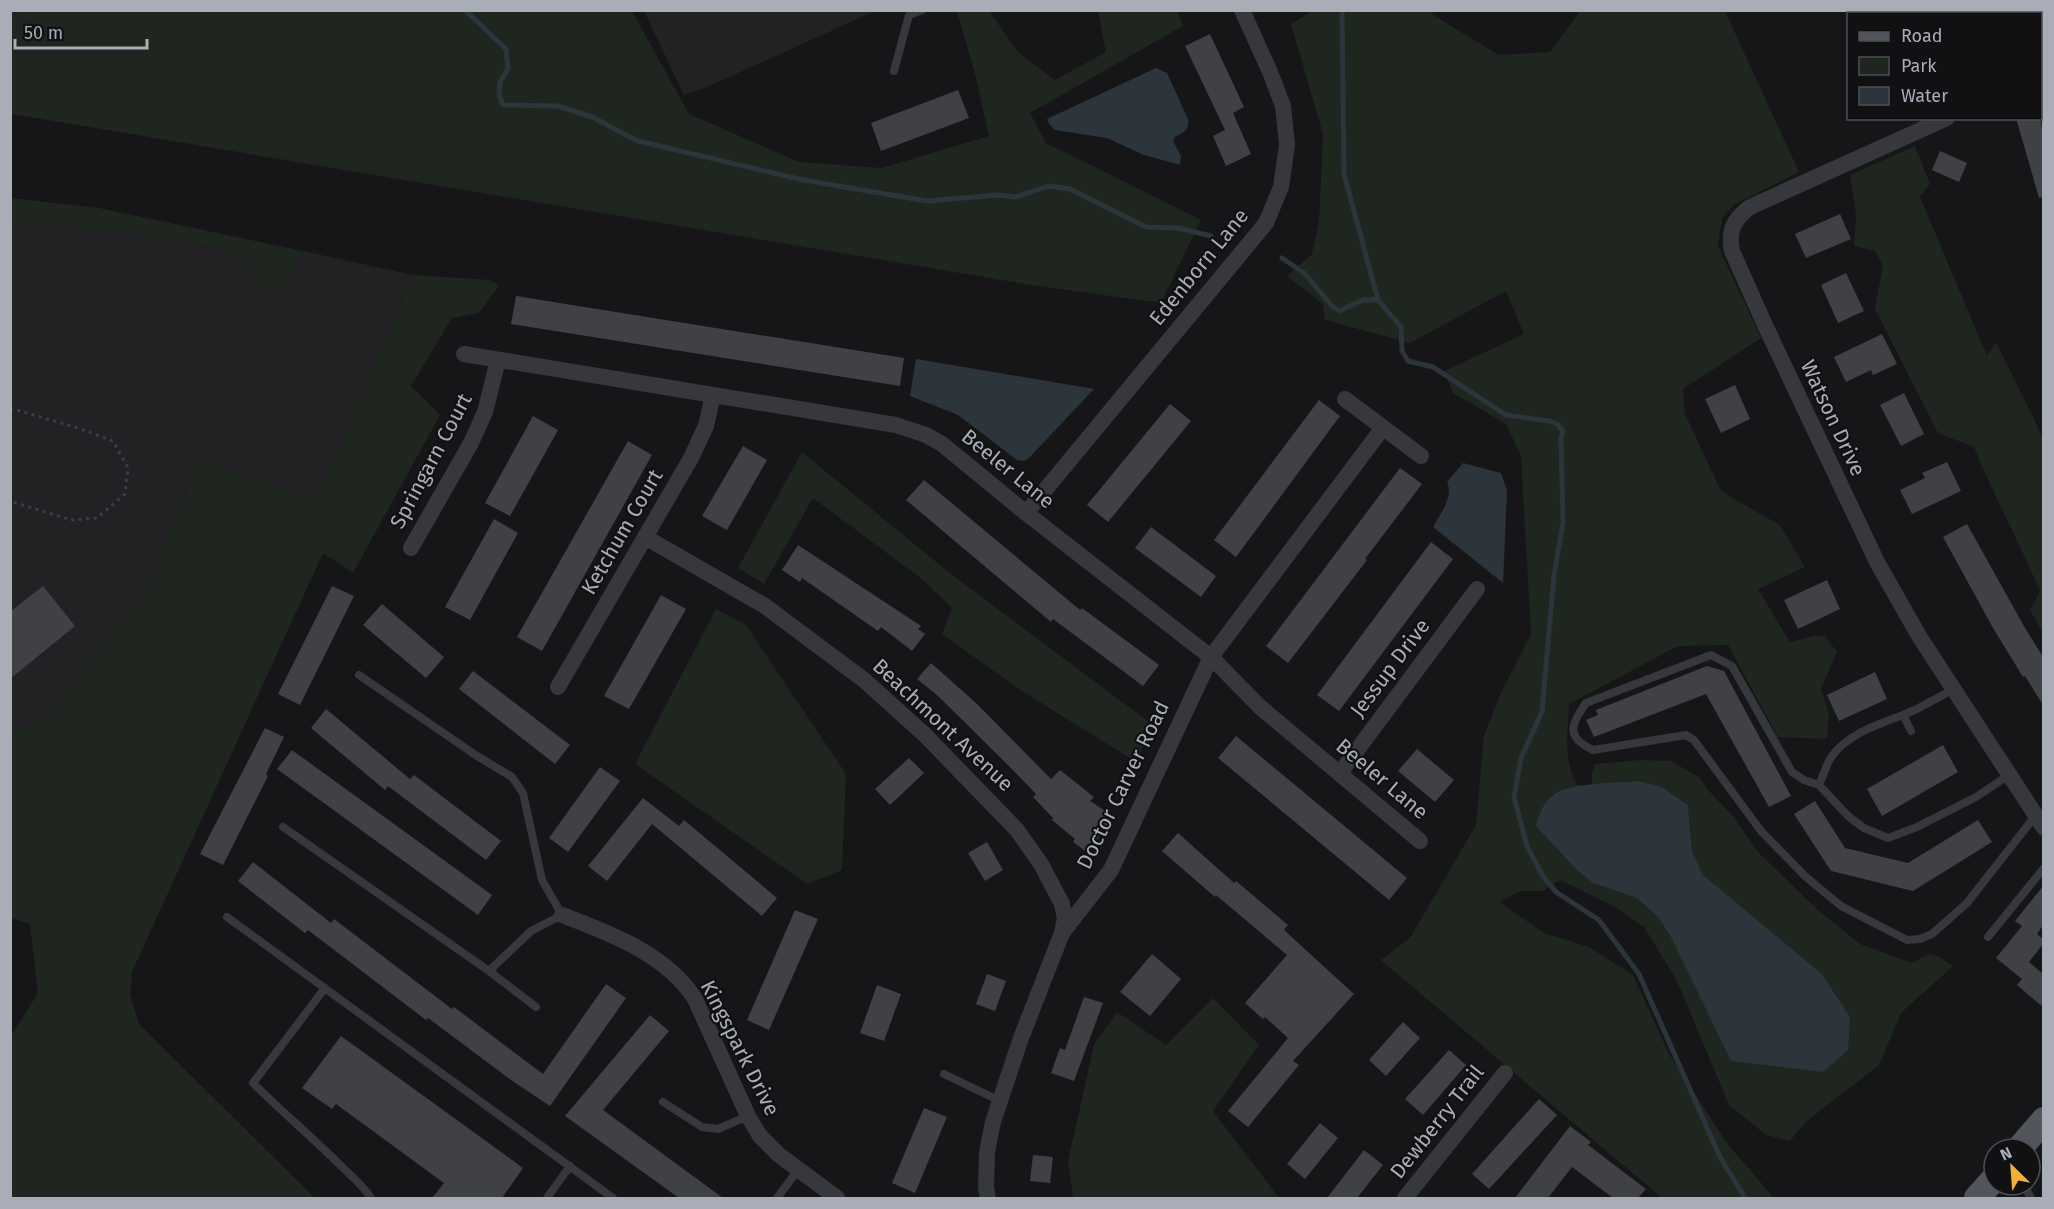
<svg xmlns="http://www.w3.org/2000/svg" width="2054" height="1209" viewBox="0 0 2054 1209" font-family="'Fira Sans',sans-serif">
<rect width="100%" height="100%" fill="#161618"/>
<path fill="#222225" d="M644 11H875L703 89 684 95Z
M47 225 180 239 255 262 280 292 303 251 413 275 317 499 198 461 146 590 52 713 11 735 10 226Z"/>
<path fill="#1e261f" d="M10 11H632L689 114 799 162 882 168 989 136 975 74 957 11H989L1018 52 1055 80 1106 52 1098 11H1177L1183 26 1030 113 1046 143 1201 220 1161 303 1031 285 11 114Z
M1312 11H1431L1433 15 1499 55 1550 52 1580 11H1725L1799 172 1735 204 1722 218 1718 246 1761 338 1683 389 1685 414 1720 489 1739 502 1780 525 1805 567 1758 589 1790 642 1814 636H1825L1837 652 1821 689 1829 714 1827 739 1778 737 1728 645 1678 646 1569 704C1568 732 1562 761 1578 786L1552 795 1578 871 1593 883 1637 898 1658 917 1672 939 1821 973 1703 875 1692 851 1688 805 1662 787 1638 781 1592 784V773L1595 764 1640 760 1671 761 1699 777 1707 789 1732 815 1759 853 1818 910 1860 944 1912 963 1929 954 1938 956 1953 966 1901 1013 1879 1065 1807 1121 1790 1141 1766 1135 1729 1105 1677 981 1644 927 1615 907 1560 880 1543 891H1520L1500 902 1544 933 1589 947 1633 975 1669 1054 1726 1142 1774 1198H1662L1381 960 1410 938 1476 825 1484 736 1500 695 1531 634 1521 456 1506 424 1453 393 1444 371 1524 334 1506 291 1410 343 1325 320 1323 304 1287 276 1312 254 1319 221 1323 134 1291 24Z
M1915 146 1930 184 1920 197 1987 356 1996 342 2043 438V633L2030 610 2040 591C2019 542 1994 496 1974 447L1938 433 1875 309 1883 265 1875 251 1854 246 1856 215 1850 175Z
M11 198 99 208 303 251 280 292 248 282 255 262 180 239 47 225 11 228Z
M413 275 491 280 499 286 479 313 452 318 411 386 440 415 353 573 323 553 132 972 130 994 139 1024 315 1198H11V1036L38 993 30 924 11 918V735L52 713 146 590 198 461 317 498Z
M802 452 946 570 1149 722 1138 763 1022 691 942 634 952 608 923 580 813 498 764 584 738 568Z
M716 609 746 625 846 774 842 870 807 884 635 764Z
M1213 998 1259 1045 1213 1111 1279 1198H1073L1068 1161 1094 1045 1117 1012 1166 1045Z"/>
<path fill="#2c353c" d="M1156 68 1167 73 1188 119C1190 130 1184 132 1175 137L1173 141 1181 156 1180 165 1144 155 1107 138 1055 130 1049 124 1047 119Z
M916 359 1094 389 1029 458 1024 461 1017 460 958 415 910 396Z
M1463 463 1501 473 1507 491 1503 583 1433 527C1440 514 1454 497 1447 482Z
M1638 781 1662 787 1688 805 1692 851 1703 875 1821 973 1850 1017 1848 1050 1823 1072 1731 1061 1672 939 1658 917 1637 898 1593 883 1578 871 1536 826C1539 815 1542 805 1551 797 1565 782 1617 783 1638 781Z"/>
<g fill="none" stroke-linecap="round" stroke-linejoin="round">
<path stroke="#2c353c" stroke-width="5" d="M465 10 506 49 508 69 500 82 499 95 503 105 558 106 592 117 638 141 803 180 927 201 998 195 1016 197 1049 186 1070 189 1146 227 1178 228 1211 236
M1342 10 1344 174 1378 300 1401 327 1402 351 1408 361 1433 367 1506 415 1549 421 1557 424 1563 431 1561 438 1563 523 1554 575 1542 712 1521 758 1514 797 1527 846 1543 876 1556 892 1599 920 1639 974 1720 1157 1745 1198
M1282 258 1304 273 1332 306 1339 311 1363 300H1378"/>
</g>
<path fill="#404145" d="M1210 34 1244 107 1233 113 1251 154 1226 166 1213 136 1225 130 1185 46Z
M958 90 969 118 881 151 871 123Z
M2016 118H2040L2043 134V197L2039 198Z
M1940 151 1967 163 1959 182 1932 170Z
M1840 214 1851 239 1806 258 1795 234Z
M1846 273 1864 311 1838 323 1821 285Z
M516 296 904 358 900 386 511 324Z
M1882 334 1897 364 1873 375 1871 370 1846 382 1834 357Z
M1735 385 1750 419 1721 433 1705 399Z
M1904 393 1924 434 1901 446 1880 405Z
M1319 400 1340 416 1236 557 1214 540Z
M1170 404 1191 421 1108 522 1087 505Z
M533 416 558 430 510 516 485 503Z
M628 441 652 455 542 651 517 637Z
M743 446 767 460 727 530 702 516Z
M1947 462 1961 491 1912 514 1900 490 1925 478 1922 473Z
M1400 468 1422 484 1365 559 1367 560 1288 663 1266 646Z
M924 480 1080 610 1082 608 1159 665 1143 686 1053 619 1051 622 906 500Z
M494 519 518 533 470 620 445 607Z
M1967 524 2025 628 2043 657V705L2025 676 2023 677 1993 628 1943 537Z
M1151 527 1216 576 1201 597 1135 548Z
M1431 542 1453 559 1339 711 1317 695Z
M798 545 921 626 918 629 925 634 912 651 881 627 878 631 802 578 800 582 782 570Z
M1827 580 1840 609 1798 629 1784 600Z
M43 586 75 626 10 679V612Z
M332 586 354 596 300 705 278 694Z
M661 595 686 609 629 709 604 696Z
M382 604 444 657 426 678 363 625Z
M931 663 976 703 1051 779 1060 770 1094 797 1090 801 1113 816 1088 853 1073 842 1075 839 1052 820 1053 818 1033 797 1036 794 1011 768 938 696 917 679Z
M1707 666 1724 671 1791 796 1769 807 1706 694 1594 737 1586 720 1598 715 1596 710Z
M473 671 570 745 555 764 459 689Z
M1875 672 1887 699 1839 721 1827 695Z
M326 709 410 779 414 775 501 841 486 860 388 786 385 790 311 728Z
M265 728 284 737 266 774 268 776 223 865 200 854Z
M1236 736 1407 878 1389 900 1218 758Z
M1943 745 1958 772 1882 816 1867 789Z
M1417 749 1454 780 1435 802 1398 771Z
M292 750 492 895 478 915 277 769Z
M909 758 924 773 890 805 875 789Z
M600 767 620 781 568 852 549 838Z
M643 798 679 826 684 820 777 898 762 916 652 824 607 881 588 866Z
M1815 801 1845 848 1908 863 1978 820 1992 842 1913 891 1831 871 1794 814Z
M1178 833 1234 883 1236 881 1288 925 1284 930 1354 994 1293 1061 1299 1065 1248 1127 1228 1111 1288 1038 1265 1017 1263 1019 1245 1003 1287 955 1216 895 1215 897 1162 851Z
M987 842 1003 870 985 881 968 853Z
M253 862 331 923 334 919 452 1009 454 1007 543 1074 606 984 626 998 550 1106 511 1080 428 1018 426 1020 308 930 305 933 238 881Z
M2043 886V925L2037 934 2043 939V944L2029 962 2043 974V1007L2017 985 2022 979 1996 958 2022 926 2015 921Z
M795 910 818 919 769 1030 747 1020Z
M1152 954 1181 979 1150 1016 1120 992Z
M987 974 1006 981 995 1011 976 1004Z
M877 985 901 994 884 1041 860 1033Z
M1084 997 1103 1003 1074 1081 1051 1073 1060 1048 1065 1050Z
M650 1015 669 1031 603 1110 723 1198H679L565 1116Z
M1403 1022 1420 1038 1386 1076 1369 1060Z
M341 1036 523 1168 502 1198H432L444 1183 336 1104 332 1109 302 1088Z
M1449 1050 1466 1065 1423 1115 1405 1099Z
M1539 1099 1557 1115 1489 1189 1472 1174Z
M924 1108 947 1117 915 1193 892 1183Z
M1320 1123 1338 1138 1305 1179 1287 1164Z
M1570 1126 1591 1142 1588 1145 1646 1189 1638 1198H1613L1572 1167 1548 1198H1515Z
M1364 1150 1383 1165 1357 1198H1327Z
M1033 1155 1053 1157 1050 1183 1030 1181Z"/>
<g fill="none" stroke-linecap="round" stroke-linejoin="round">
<path stroke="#3d3f44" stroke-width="3" stroke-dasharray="3 4.5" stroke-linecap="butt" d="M10 408 81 429 113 441 128 468 125 494 97 518 71 520 10 501"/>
<path stroke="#37383d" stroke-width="8" d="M894 71 909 15 922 10
M1903 715 1917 709 1954 689
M2009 775 1976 797 1917 827 1888 838 1864 828 1848 816 1819 785 1804 780 1792 772 1732 666 1711 655 1586 703C1571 724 1565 737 1593 750L1686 735 1694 740 1761 831 1806 877 1841 906 1907 940 1920 939 1932 934 1967 903 2036 815
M1819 785C1823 776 1826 766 1830 759 1845 735 1878 724 1903 715L1911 731
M283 827 489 971 531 931 562 915 542 880 523 793 512 777 477 756 359 675
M227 917 613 1198
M1988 937 2044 868
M489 971 536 1007
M325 988 253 1083C281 1111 311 1136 339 1164 350 1175 363 1185 371 1198
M944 1074 1000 1101
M663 1102 702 1127 718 1129 748 1116
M2024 1185 2031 1198
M547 1198 570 1166
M777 1198 798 1170"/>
<path stroke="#37383d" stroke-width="16" d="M2040 77 2044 76
M1947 118 1750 207C1734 219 1728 230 1732 251L1764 323 1877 562 1919 636 2044 828
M464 354 896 425 926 435 942 444 1026 513 1194 644 1211 657 1260 707 1420 841
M1345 399 1421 456
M1026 513 1266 223 1281 187 1287 145 1283 106 1270 72 1242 10
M645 537 765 606 864 680 925 735 1017 830 1041 864 1062 904 1065 919 1062 933
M411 548 471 443 485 412 498 360
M558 687 691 458 706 426 713 395
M1340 773 1477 589
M562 915C609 933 667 954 695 999L748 1116 760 1136 779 1155 837 1198
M988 1198 986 1188 987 1152 993 1122 1021 1038 1062 933 1111 870 1211 657 1382 429
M1405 1198 1505 1073"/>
<path stroke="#53555c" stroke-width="26" d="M2019 1149 2044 1120
M1977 1198 1994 1179"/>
</g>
<g text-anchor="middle" stroke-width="4.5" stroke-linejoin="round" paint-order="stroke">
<g font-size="21" fill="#a8adb8" stroke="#111113">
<text transform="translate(1199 267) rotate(-51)" y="7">Edenborn Lane</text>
<text transform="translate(1833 418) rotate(65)" y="7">Watson Drive</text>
<text transform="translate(431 461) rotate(-62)" y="7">Springarn Court</text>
<text transform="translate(1008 469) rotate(39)" y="7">Beeler Lane</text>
<text transform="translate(622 532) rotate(-60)" y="7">Ketchum Court</text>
<text transform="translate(1390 668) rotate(-53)" y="7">Jessup Drive</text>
<text transform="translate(943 725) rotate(43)" y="7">Beachmont Avenue</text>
<text transform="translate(1382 779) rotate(40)" y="7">Beeler Lane</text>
<text transform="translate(1123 785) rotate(-64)" y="7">Doctor Carver Road</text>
<text transform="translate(740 1048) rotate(63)" y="7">Kingspark Drive</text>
<text transform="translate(1437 1122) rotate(-52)" y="7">Dewberry Trail</text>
</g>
</g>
<rect width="2054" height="1209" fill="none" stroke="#a8adb8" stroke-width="24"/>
<rect x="1847" y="12" width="195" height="108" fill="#111113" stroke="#4d4f55" stroke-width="1.5"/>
<rect x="1859" y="32" width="30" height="9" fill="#53555c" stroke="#4d4f55" stroke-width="1.5"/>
<text x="1901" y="42" font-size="18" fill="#a8adb8">Road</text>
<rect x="1859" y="57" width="30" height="18" fill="#1e261f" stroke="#4d4f55" stroke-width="1.5"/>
<text x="1901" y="72" font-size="18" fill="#a8adb8">Park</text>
<rect x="1859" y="87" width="30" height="18" fill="#2c353c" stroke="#4d4f55" stroke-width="1.5"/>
<text x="1901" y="102" font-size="18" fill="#a8adb8">Water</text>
<g transform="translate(2012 1167) rotate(335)"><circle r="28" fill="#111113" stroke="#4d4f55" stroke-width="1.5"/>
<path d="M0-4.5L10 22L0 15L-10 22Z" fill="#f2b134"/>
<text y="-9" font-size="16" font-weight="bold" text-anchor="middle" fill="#a8adb8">N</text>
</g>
<path d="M15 39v9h132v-9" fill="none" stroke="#a8adb8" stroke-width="3"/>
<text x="24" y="39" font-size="18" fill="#a8adb8" stroke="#111113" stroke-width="4.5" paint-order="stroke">50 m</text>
</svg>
